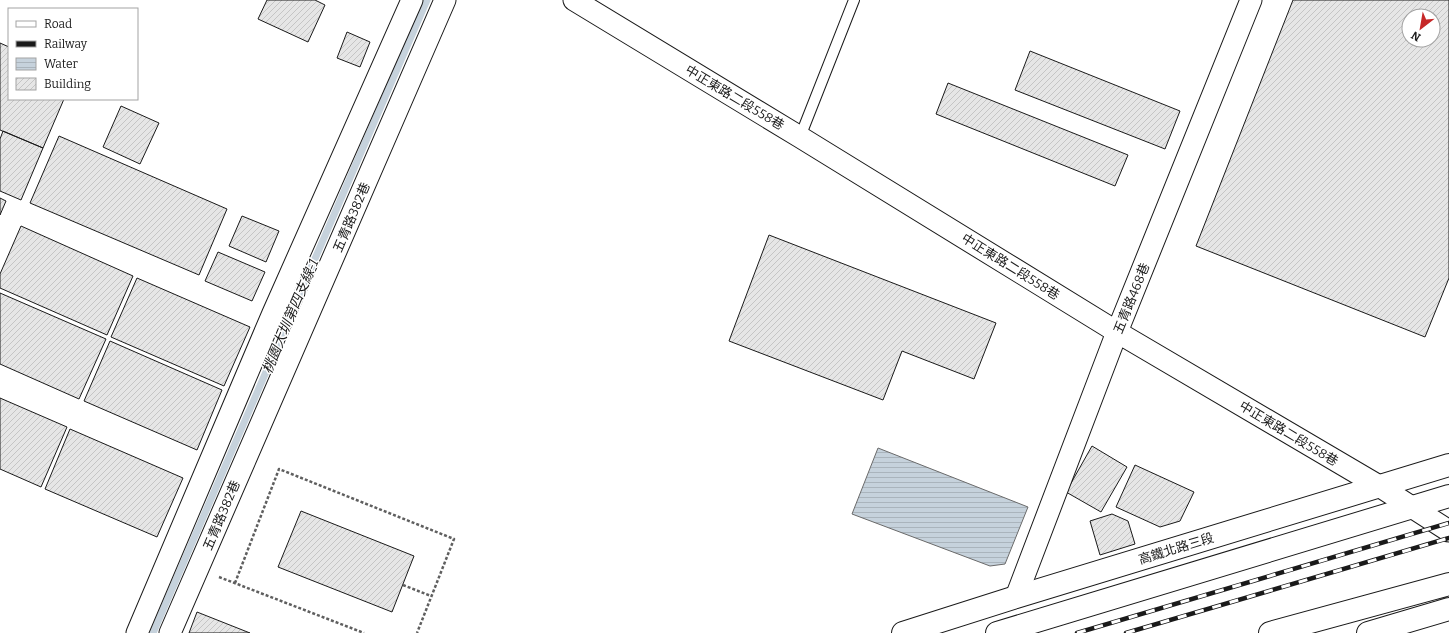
<svg xmlns="http://www.w3.org/2000/svg" width="1449" height="633" viewBox="0 0 1449 633" font-family="Bitter,'Noto Sans TC',serif">
<defs>
<pattern id="water-rules" width="6" height="5" patternUnits="userSpaceOnUse"><rect width="6" height="5" fill="#c6d2dc"/><path d="M0 2.5h6" fill="none" stroke="#aab4bc"/></pattern>
<pattern id="building-hatch" width="6" height="6" patternUnits="userSpaceOnUse"><rect width="6" height="6" fill="#e6e6e6"/><path d="M-1 1l2-2M0 6l6-6M5 7l2-2" fill="none" stroke="#c5c5c5"/></pattern>
</defs>
<rect width="100%" height="100%" fill="#fff"/>
<path fill="url(#water-rules)" stroke="#6a6a6a" d="M878 448 1028 507 1005 564 990 566 852 514Z"/>
<g fill="none" stroke-linecap="round" stroke-linejoin="round">
<path stroke="#c6d2dc" stroke-width="7" d="M153 633 427 0"/>
</g>
<path fill="url(#building-hatch)" stroke="#1a1a1a" fill-rule="evenodd" d="M267 0H315L325 5 308 42 258 19Z
M1293 0H1449V278L1425 337 1196 246ZM1409 16H1433V40H1409Z
M347 32 370 42 360 67 337 58Z
M0 43 9 47V99H64L43 148 0 130Z
M1030 51 1180 111 1165 149 1015 90Z
M948 83 1128 155 1115 186 936 114Z
M121 106 159 123 140 164 103 147Z
M3 131 43 148 21 200 0 191V139Z
M59 136 227 209 199 275 30 203Z
M0 198 6 201 0 215Z
M242 216 279 231 266 262 229 246Z
M21 226 133 276 107 335 0 288V274Z
M769 235 996 323 974 379 902 351 883 400 729 341Z
M218 252 265 272 252 301 205 281Z
M137 278 250 327 224 386 111 337Z
M0 293 106 339 79 399 0 364Z
M110 341 222 390 197 450 84 401Z
M0 398 67 427 41 487 0 469Z
M70 429 183 478 157 537 45 489Z
M1092 446 1127 467 1101 512 1066 492Z
M1135 465 1194 492 1180 521 1160 527 1116 507Z
M301 511 414 556 392 612 278 567Z
M1112 514 1128 521 1135 544 1100 555 1090 521Z
M197 612 250 633H189Z"/>
<g fill="none" stroke-linecap="round" stroke-linejoin="round">
<g stroke="#1a1a1a" stroke-width="12">
<path id="lane" d="M800 137 854 0"/>
</g>
<g stroke="#1a1a1a" stroke-width="23">
<path id="street" d="M574 0 800 137 1117 332 1379 486 1449 531
M1016 597 1117 332 1251 0
M137 633 273 313 412 0
M170 633 445 0"/>
</g>
<g stroke="#1a1a1a" stroke-width="24">
<path id="primary" d="M903 633 1016 597 1449 465
M997 633 1449 496
M1270 633 1449 584
M1368 633 1449 609"/>
</g>
<path stroke="#5f5f5f" stroke-width="2.5" stroke-dasharray="3 2" stroke-linecap="butt" d="M219 577 364 633
M235 583 279 469 454 539 417 633
M403 585 431 596"/>
<use href="#lane" stroke="#fff" stroke-width="10"/>
<use href="#street" stroke="#fff" stroke-width="21"/>
<use href="#primary" stroke="#fff" stroke-width="22"/>
<g stroke="#1a1a1a" stroke-width="4.5">
<path id="rail" d="M1077 633 1449 523
M1126 633 1449 538"/>
</g>
<use href="#rail" stroke="#fff" stroke-width="3" stroke-dasharray="9" stroke-linecap="butt"/>
</g>
<g text-anchor="middle" stroke-width="3" stroke-linejoin="round" paint-order="stroke">
<g font-size="13" fill="#1a1a1a" stroke="#fff">
<text transform="translate(735 97) rotate(31)" y="5">中正東路二段558巷</text>
<text transform="translate(351 217) rotate(-67)" y="5">五青路382巷</text>
<text transform="translate(1011 266) rotate(32)" y="5">中正東路二段558巷</text>
<text transform="translate(1131 298) rotate(-68)" y="5">五青路468巷</text>
<text transform="translate(1289 433) rotate(31)" y="5">中正東路二段558巷</text>
<text transform="translate(221 515) rotate(-67)" y="5">五青路382巷</text>
<text transform="translate(1176 548) rotate(-17)" y="5">高鐵北路三段</text>
</g>
<g font-size="14" font-style="italic" fill="#1a1a1a" stroke="#fff">
<text transform="translate(290 316) rotate(-67)" y="5">桃園大圳第四支線-1</text>
</g>
</g>
<rect x="8" y="8" width="130" height="92" fill="#ffffff" stroke="#a3a3a3"/>
<rect x="16" y="21" width="20" height="6" fill="#ffffff" stroke="#a3a3a3"/>
<text x="44" y="28" font-size="12" fill="#1a1a1a">Road</text>
<rect x="16" y="41" width="20" height="6" fill="#1a1a1a" stroke="#a3a3a3"/>
<text x="44" y="48" font-size="12" fill="#1a1a1a">Railway</text>
<rect x="16" y="58" width="20" height="12" fill="url(#water-rules)" stroke="#a3a3a3"/>
<text x="44" y="68" font-size="12" fill="#1a1a1a">Water</text>
<rect x="16" y="78" width="20" height="12" fill="url(#building-hatch)" stroke="#a3a3a3"/>
<text x="44" y="88" font-size="12" fill="#1a1a1a">Building</text>
<g transform="translate(1421 28) rotate(211)"><circle r="19" fill="#ffffff" stroke="#a3a3a3"/>
<path d="M0-3L7 15L0 10L-7 15Z" fill="#c62828"/>
<text y="-6" font-size="11" font-weight="bold" text-anchor="middle" fill="#1a1a1a">N</text>
</g>
</svg>
